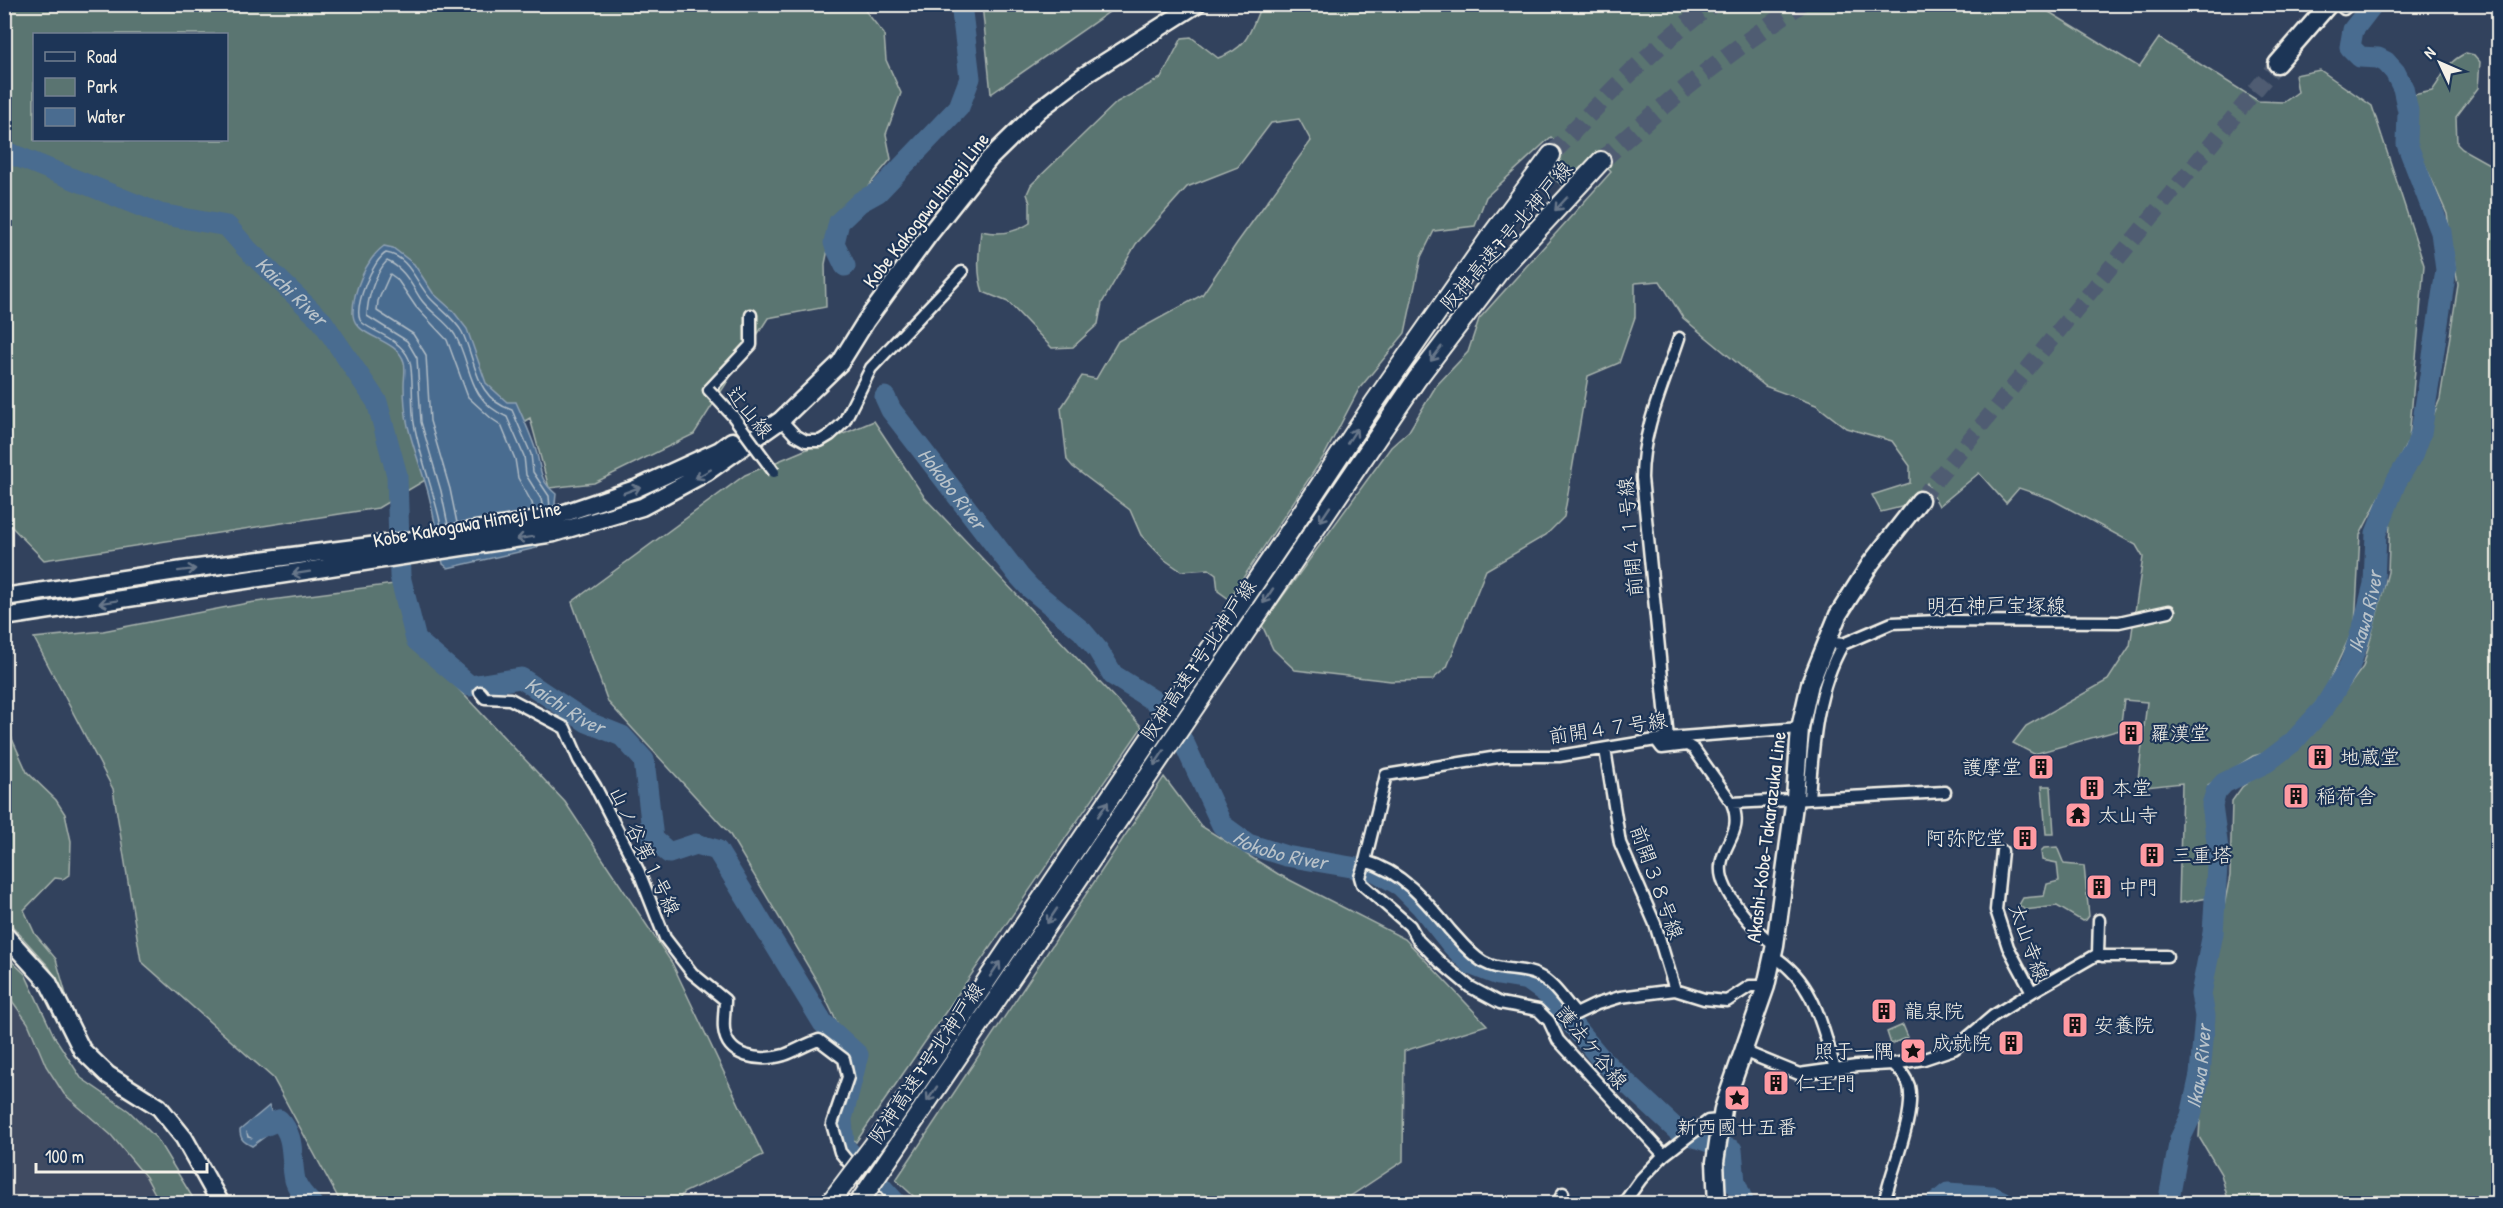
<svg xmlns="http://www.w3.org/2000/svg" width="2503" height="1208" viewBox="0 0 2503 1208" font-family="'Patrick Hand','Klee One',sans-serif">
<rect width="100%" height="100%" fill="#32425d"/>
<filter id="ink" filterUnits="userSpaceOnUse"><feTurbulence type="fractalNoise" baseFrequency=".0167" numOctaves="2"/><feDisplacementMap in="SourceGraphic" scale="12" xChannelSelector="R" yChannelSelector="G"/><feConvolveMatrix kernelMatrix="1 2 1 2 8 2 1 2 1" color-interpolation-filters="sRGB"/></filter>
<g filter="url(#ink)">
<path fill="#404b62" d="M4 991 28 1023 46 1066 64 1094 111 1135 146 1177 160 1203H5Z"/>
<path fill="#5a7471" stroke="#a7b2ac" stroke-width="1.5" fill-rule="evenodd" d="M860 4 884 34 886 60 901 93 886 134 891 159 832 229 825 264 826 307 768 318 694 434 594 483 549 488 530 418 378 508 44 560 5 520V5ZM34 34H226V140H34Z
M982 4H1119V5L991 94Z
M2036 4 2139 67 2159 38 2258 101 2284 102 2298 92 2295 75 2320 70 2372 106 2424 265 2409 439 2360 535 2355 625 2324 692 2307 715 2273 751 2253 756 2208 785 2214 849 2208 898 2179 903 2182 783 2137 788 2147 702 2124 700 2120 730 2034 754 2013 743 2026 726 2108 680 2130 646 2143 557 2136 545 2051 499 2019 488 2006 503 1979 473 1939 506 1927 483 1909 505 1881 512 1872 495 1910 483V466L1892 441 1846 428 1816 405 1765 386 1683 318 1660 281 1635 283V317L1619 363 1588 376 1564 517 1546 535 1486 570 1447 667 1432 680 1391 681 1295 670 1273 649 1262 625 1391 447 1409 431 1436 386 1468 352 1479 319 1611 172 1595 154 1562 185 1548 174 1566 150 1551 137 1486 197 1475 226 1434 231 1421 257 1405 333 1359 389 1324 456 1229 599 1218 591 1216 574 1209 569 1181 571 1165 560 1141 535 1130 510 1073 467 1067 460 1061 408 1082 376 1096 379 1118 341 1202 295 1237 243 1311 141 1299 119 1271 123 1238 167 1187 187 1136 244 1102 303 1098 324 1073 347 1052 348 1008 302 983 292C976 271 979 252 981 231 998 235 1015 233 1030 223V203L1027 194 1031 185 1117 102 1161 78 1182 38 1191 37 1218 58C1248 48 1250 32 1261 5Z
M2466 53 2474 55 2480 62 2478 88 2456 117 2457 144 2462 149 2498 169V1203H2229L2221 1174 2199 1137 2208 988 2230 876 2232 801 2242 787 2314 733 2363 667 2388 572 2390 520 2440 399 2458 285 2447 214 2415 142 2413 95 2432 91C2446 73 2444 64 2466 53Z
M874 421 925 498 1142 727 856 1142 846 1133 856 1062 818 983 729 833 608 702 572 602 745 475Z
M394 584 434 663 565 802 672 963 763 1155 683 1193 677 1203H341L273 1078 141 961 113 789 34 638 103 631 248 603Z
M4 721 27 772 56 800 65 814 71 841 70 874 63 879 55 878 24 910 35 934 56 959 67 998 49 967 5 918Z
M1164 777 1201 826 1278 874 1405 939 1487 1025 1404 1051 1403 1161 1340 1203H921L896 1180Z
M2042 786H2051L2054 834H2046Z
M2057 847 2064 864 2084 866 2089 916 2086 920 2082 921 2057 906 2025 910 2019 905 2023 898 2044 896 2047 884 2059 881 2057 863 2042 860 2041 851 2044 848Z
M5 955 25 974 54 1036 81 1078 129 1111 157 1139 196 1203H160L146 1177 111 1135 64 1094 46 1066 28 1023 5 991Z
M1903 1025 1908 1037 1891 1044 1887 1032Z"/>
<path fill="#4a6c90" stroke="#8ea1b3" stroke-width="1.5" d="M384 246 393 248 414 264 433 293 453 311 467 329 486 383 507 402H516C523 418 531 435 536 451 542 470 538 479 556 494L555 504 561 509 544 541 536 548 448 568 443 564C438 540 434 515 428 492 422 470 413 448 408 426 405 413 404 398 404 385 404 378 406 369 404 362 397 338 355 338 353 315 352 293 366 259 384 246Z
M269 1106 275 1119V1129L252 1146C244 1142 240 1140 240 1130Z"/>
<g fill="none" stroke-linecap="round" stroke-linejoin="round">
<path stroke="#b0bcc5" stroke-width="1.5" d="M457 523 450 489 430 421 426 355 413 334 377 311 378 301 390 274 397 279 416 307 447 340 468 397 492 419 501 425 515 459 518 478 532 503 534 511
M448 525 441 491 421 422 417 358 407 341 367 316C367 300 375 273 387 261 404 268 411 284 420 298 429 312 446 320 455 335 473 367 466 399 507 417L524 456 526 475 541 499 543 509
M441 526C434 491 420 458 414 423 411 408 414 369 409 359 399 336 365 330 360 320 354 305 373 260 386 253 409 256 416 283 430 298 440 309 454 318 462 332 477 362 474 398 512 410L531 454 533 472 549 496 550 508
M264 1118 268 1119V1126L253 1138 248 1137 247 1132Z"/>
<g stroke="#4a6c90" stroke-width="21">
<path id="s1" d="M4 151 160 214 227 226 247 249 322 321 377 402 397 475 400 576 416 640 470 686 521 678 587 722 622 736 644 760 653 839 669 853 696 844 717 850 823 1023 858 1055 842 1119 844 1146 897 1204"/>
<path d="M845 266 834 243 839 222 860 202 878 192 959 107 970 78 961 4"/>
<path id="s2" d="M885 397 891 410 1019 576 1030 588 1082 631 1098 650 1113 675 1159 704 1184 743 1222 825 1248 844 1286 856 1375 871 1401 886 1421 906 1452 945 1472 965 1498 975 1528 980 1546 993 1602 1060 1678 1131 1732 1150 1735 1182 1744 1204"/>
<path d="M257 1129 279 1120C296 1137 290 1158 295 1180 297 1188 306 1198 312 1204"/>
<path d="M1935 1204 1948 1193 1991 1196 2009 1204"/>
<path id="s3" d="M2168 1204 2180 1139 2191 1116 2200 1075 2205 1016 2201 994 2213 933 2218 849 2212 805 2216 792 2224 783 2267 762 2293 742 2324 708 2350 665 2364 624 2374 584 2376 533 2396 482 2414 452 2421 433 2430 376 2446 270 2441 232 2407 144 2408 111 2403 88 2395 72 2386 62 2378 58 2360 57 2350 47 2353 30 2373 4"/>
</g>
<path stroke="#4f5c72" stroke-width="16" stroke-dasharray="16 8" stroke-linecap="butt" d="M1920 500 2277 64"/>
<path stroke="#4f5c72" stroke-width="18" stroke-dasharray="18 9" stroke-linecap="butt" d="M1551 155C1601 101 1652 47 1713 4
M1601 161C1664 103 1730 51 1801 4"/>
<g stroke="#f4f1e8" stroke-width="15">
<path id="street" d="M2339 4 2344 9 2349 4
M709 390 751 345V315
M781 420 795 435 806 441H820L830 435 844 422 871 368 962 272
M1826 642 1843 644 1892 623 1940 621 2119 622 2169 611
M480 692 485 698 510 699 565 728 579 760 595 786 639 872 665 938 692 973 725 1000C725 1009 723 1020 724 1029 727 1058 760 1062 784 1055 796 1051 806 1044 819 1040L844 1059 848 1077 832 1124 840 1152 882 1204
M1668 738 1642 478C1642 430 1664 384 1679 338
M1656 740 1662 748 1687 745 1694 749 1732 803 1945 792
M1605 749 1620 843 1655 924 1675 990
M1809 798C1813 746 1816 690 1843 644
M1732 803C1744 833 1723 841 1721 866 1718 891 1756 932 1775 945
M1365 862 1360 877 1362 884 1410 926 1418 940 1440 962 1470 987 1500 1003 1538 1010 1549 1021 1558 1040 1664 1155
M2098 954 2103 956H2167
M1773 956C1814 981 1822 1025 1835 1069
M1766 986H1750L1727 1001 1704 999 1675 990 1620 997 1597 1004 1576 1014C1565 1002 1553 982 1537 975 1520 967 1500 972 1483 962 1470 954 1460 941 1450 930 1426 901 1403 872 1365 861L1386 775 1504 756H1559L1668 738 1800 728
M2032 992 2098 954 2099 920
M1743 1051 1799 1074 1857 1066 1893 1064
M1557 1204 1563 1193
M1623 1204 1641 1179 1664 1155 1708 1121 1720 1120
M1884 1204C1890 1172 1916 1116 1909 1086 1906 1076 1900 1070 1893 1064L1924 1059 1954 1049 1993 1016 2032 992 2008 947 1996 910 2002 851"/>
</g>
<g stroke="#f4f1e8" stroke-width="21">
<path id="primary" d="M2277 64 2329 4
M4 597 190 569 401 542 550 518 635 489 720 450 732 441
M4 617 554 533 642 507 707 472 781 420 840 363 866 321 928 236 989 159 1040 109 1085 75 1197 4
M4 934 48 982 82 1050 108 1075 159 1107 184 1138 221 1204
M1717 1204 1715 1162 1723 1109 1766 986 1775 945 1795 798 1800 728 1810 684 1838 615 1871 563 1920 500"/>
</g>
<g stroke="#f4f1e8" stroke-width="22">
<path id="highway" d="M950 1035 1285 538 1374 403 1490 237 1551 155
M965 1046 1417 379 1501 269 1601 161"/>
</g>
<use href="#street" stroke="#1d3557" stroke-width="10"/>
<use href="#primary" stroke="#1d3557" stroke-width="16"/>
<use href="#highway" stroke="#1d3557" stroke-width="18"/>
<g stroke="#f4f1e8" stroke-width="15" stroke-linecap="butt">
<path id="street-bridge" d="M709 390 733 416 774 472"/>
</g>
<g stroke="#f4f1e8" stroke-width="22" stroke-linecap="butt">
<path id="highway-bridge" d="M829 1204 884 1131 950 1035
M858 1204 965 1046"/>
</g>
<use href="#street-bridge" stroke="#1d3557" stroke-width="10"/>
<use href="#highway-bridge" stroke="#1d3557" stroke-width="18"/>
</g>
<defs><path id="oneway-shaft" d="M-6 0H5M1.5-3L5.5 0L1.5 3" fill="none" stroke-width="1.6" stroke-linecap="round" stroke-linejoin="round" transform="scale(1.5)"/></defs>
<g stroke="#68778a">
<use href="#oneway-shaft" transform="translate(1561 204) rotate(133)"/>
<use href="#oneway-shaft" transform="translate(1436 354) rotate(127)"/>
<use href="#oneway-shaft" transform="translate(1352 436) rotate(-57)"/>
<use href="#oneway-shaft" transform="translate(703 474) rotate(150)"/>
<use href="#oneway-shaft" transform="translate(632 490) rotate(-21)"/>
<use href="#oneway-shaft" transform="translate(1325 514) rotate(124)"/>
<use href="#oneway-shaft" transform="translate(525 538) rotate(171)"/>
<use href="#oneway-shaft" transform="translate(187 570) rotate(-7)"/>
<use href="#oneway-shaft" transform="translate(301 573) rotate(171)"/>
<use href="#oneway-shaft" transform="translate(1268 596) rotate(124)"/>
<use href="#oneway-shaft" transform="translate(108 602) rotate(171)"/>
<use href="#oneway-shaft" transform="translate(1159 758) rotate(124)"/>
<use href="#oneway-shaft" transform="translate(1103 809) rotate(-56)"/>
<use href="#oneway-shaft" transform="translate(1052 916) rotate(124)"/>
<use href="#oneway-shaft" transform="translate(995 969) rotate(-56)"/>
<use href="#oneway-shaft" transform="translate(932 1094) rotate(124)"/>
</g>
</g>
<defs>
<g id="building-square" transform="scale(1.35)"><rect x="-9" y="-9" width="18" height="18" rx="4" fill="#ff9aa2" stroke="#1d3557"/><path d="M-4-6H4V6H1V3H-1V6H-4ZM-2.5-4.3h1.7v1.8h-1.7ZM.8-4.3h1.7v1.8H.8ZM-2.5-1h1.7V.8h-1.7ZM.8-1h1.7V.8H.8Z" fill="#111"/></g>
<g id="temple-square" transform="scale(1.35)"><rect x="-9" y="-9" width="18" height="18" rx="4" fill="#ff9aa2" stroke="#1d3557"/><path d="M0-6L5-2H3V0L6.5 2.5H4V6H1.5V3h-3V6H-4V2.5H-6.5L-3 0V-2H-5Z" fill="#111"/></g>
<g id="sight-square" transform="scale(1.35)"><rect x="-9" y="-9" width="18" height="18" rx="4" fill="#ff9aa2" stroke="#1d3557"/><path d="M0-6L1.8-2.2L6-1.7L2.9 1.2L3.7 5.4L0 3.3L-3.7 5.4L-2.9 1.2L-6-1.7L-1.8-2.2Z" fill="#111"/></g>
</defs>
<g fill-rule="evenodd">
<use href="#building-square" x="2131" y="733"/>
<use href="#building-square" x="2320" y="757"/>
<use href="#building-square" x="2041" y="767"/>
<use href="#building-square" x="2092" y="788"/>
<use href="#building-square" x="2296" y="796"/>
<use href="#temple-square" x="2078" y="815"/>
<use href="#building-square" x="2025" y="838"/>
<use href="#building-square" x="2152" y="855"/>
<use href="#building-square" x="2099" y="887"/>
<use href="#building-square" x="1884" y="1011"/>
<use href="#building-square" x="2075" y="1025"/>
<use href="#building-square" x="2011" y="1043"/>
<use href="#sight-square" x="1913" y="1051"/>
<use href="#building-square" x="1776" y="1083"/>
<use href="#sight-square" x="1737" y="1098"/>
</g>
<g text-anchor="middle" stroke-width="4.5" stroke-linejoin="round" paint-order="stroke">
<g font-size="20" fill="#f4f1e8" stroke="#1d3557">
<text transform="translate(926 210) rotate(-52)" y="7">Kobe Kakogawa Himeji Line</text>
<text transform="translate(1506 236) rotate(-49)" y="7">阪神高速7号北神戸線</text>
<text transform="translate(750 412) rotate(51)" y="7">辻山線</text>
<text transform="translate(467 524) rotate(-10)" y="7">Kobe Kakogawa Himeji Line</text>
<text transform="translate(1630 537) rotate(-95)" y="7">前開４１号線</text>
<text x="1996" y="612">明石神戸宝塚線</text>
<text transform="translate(1198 660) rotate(-56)" y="7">阪神高速7号北神戸線</text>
<text transform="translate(1608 728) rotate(-8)" y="7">前開４７号線</text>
<text transform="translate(1766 837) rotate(-83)" y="7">Akashi-Kobe-Takarazuka Line</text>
<text transform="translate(645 851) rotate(65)" y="7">山ノ谷第１号線</text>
<text transform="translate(1657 882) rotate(70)" y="7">前開３８号線</text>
<text transform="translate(2029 942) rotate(70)" y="7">太山寺線</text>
<text transform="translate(1592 1047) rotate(51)" y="7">護法ケ谷線</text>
<text transform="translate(926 1063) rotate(-56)" y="7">阪神高速7号北神戸線</text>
</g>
<g font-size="20" fill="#f4f1e8" stroke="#1d3557" text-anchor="start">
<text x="2150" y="740">羅漢堂</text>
<text x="2340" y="764">地蔵堂</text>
<text x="2022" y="774" text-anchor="end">護摩堂</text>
<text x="2112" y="795">本堂</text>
<text x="2316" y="803">稲荷舎</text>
<text x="2098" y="822">太山寺</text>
<text x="2006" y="845" text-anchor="end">阿弥陀堂</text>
<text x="2172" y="862">三重塔</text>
<text x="2118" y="894">中門</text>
<text x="1904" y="1018">龍泉院</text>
<text x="2094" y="1032">安養院</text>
<text x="1992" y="1050" text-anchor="end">成就院</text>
<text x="1894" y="1058" text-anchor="end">照于一隅</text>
<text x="1796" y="1090">仁王門</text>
<text x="1737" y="1134" text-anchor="middle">新西國廿五番</text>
</g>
<g font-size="21" font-style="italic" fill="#b8c2c9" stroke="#1d3557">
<text dy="7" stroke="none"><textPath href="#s1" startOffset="328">Kaichi River</textPath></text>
<text dy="7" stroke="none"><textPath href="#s2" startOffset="114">Hokobo River</textPath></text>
<text dy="7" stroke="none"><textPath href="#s3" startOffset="664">Ikawa River</textPath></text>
<text dy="7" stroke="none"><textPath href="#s1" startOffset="886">Kaichi River</textPath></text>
<text dy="7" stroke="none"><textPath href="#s2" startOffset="618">Hokobo River</textPath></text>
<text dy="7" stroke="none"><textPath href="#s3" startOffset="142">Ikawa River</textPath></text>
</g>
</g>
<rect width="2503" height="1208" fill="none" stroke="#1d3557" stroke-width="24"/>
<rect x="12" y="12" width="2479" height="1184" fill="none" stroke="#f4f1e8" stroke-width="2" filter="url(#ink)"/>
<rect x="33" y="33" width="195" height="108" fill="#1d3557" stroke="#738091" stroke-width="1.5"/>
<rect x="45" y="52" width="30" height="9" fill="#1d3557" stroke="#738091" stroke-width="1.5"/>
<text x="87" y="63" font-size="18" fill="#f4f1e8">Road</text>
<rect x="45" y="78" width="30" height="18" fill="#5a7471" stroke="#738091" stroke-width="1.5"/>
<text x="87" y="93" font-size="18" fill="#f4f1e8">Park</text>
<rect x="45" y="108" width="30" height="18" fill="#4a6c90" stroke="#738091" stroke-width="1.5"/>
<text x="87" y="123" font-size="18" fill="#f4f1e8">Water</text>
<g transform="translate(2440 63) rotate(314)" stroke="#1d3557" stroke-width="4.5" paint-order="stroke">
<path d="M0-4.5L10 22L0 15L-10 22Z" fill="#f4f1e8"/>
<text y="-9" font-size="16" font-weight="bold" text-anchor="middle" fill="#f4f1e8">N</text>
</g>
<path d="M36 1163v9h171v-9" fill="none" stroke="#f4f1e8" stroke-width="3"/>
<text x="45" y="1163" font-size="18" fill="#f4f1e8" stroke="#1d3557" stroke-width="4.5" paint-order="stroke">100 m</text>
</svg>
